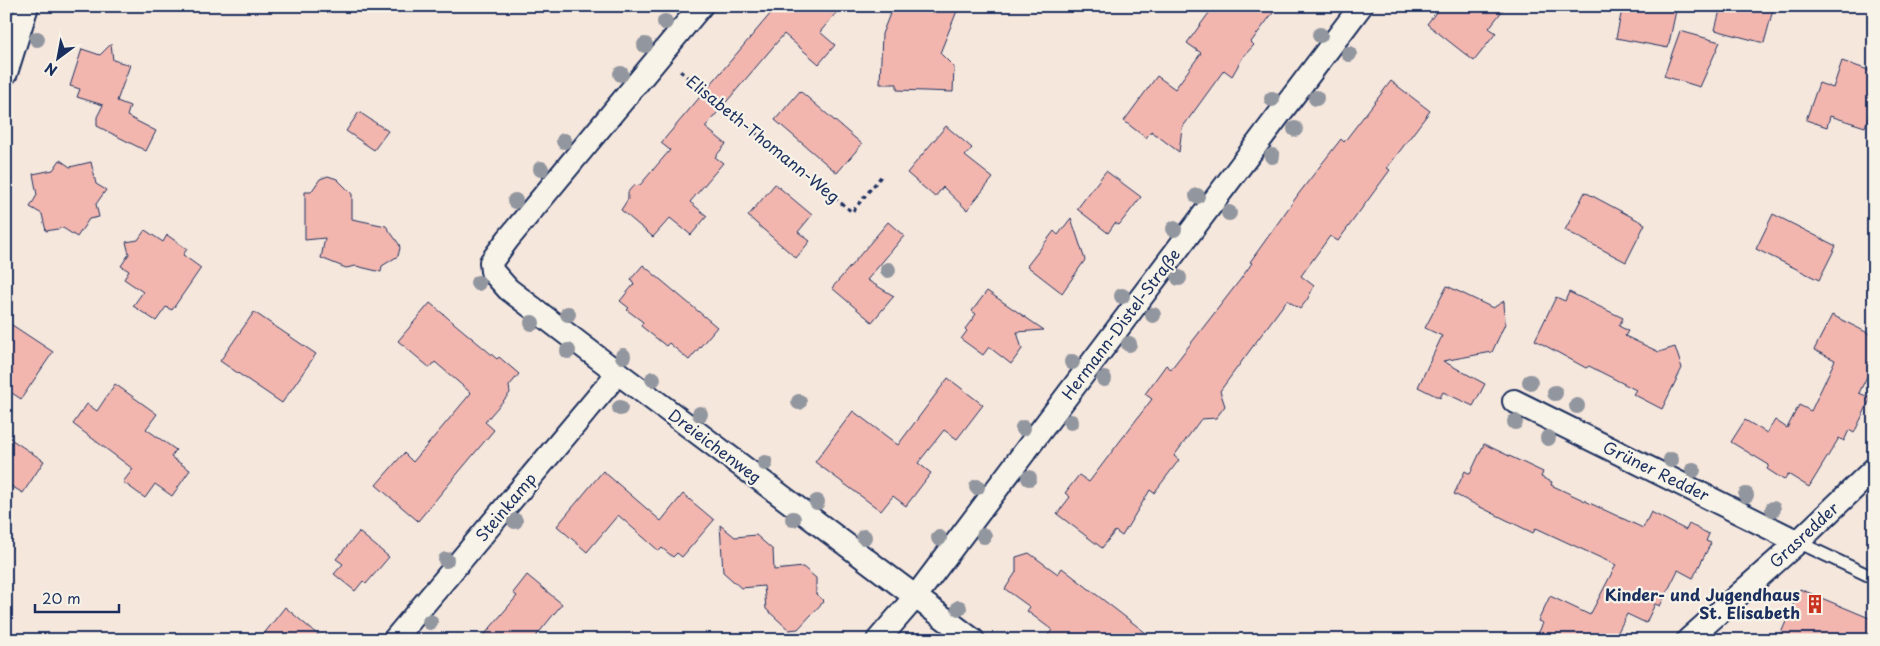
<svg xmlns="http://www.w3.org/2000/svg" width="1880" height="646" viewBox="0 0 1880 646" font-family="'Playpen Sans',sans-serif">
<rect width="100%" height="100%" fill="#f6e7dd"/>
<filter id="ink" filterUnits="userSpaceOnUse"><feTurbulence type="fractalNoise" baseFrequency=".02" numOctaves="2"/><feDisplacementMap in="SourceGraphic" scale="10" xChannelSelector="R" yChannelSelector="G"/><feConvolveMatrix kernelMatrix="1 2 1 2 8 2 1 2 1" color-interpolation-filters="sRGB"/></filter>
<g filter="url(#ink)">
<path fill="#f2b6af" stroke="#1b2f5e" d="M777 6H842L820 32 835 45 819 64 784 34 705 127 726 144 715 157 723 163 690 202 707 216 691 235 670 218 653 237 621 210 628 199V192L633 186 640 185 670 150 661 143Z
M893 6H959L940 53 954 67 953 92 897 90V84H880L882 34Z
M1214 6H1278L1251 42 1254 45 1243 57 1232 76 1224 70 1182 128 1179 152 1151 131 1146 138 1124 121 1157 76 1175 89 1201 53 1187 43Z
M1441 6H1506L1489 28 1496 33 1474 61 1427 24Z
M1625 6H1677L1668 48 1616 38 1622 10H1624Z
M1721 6H1774L1764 43 1715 30Z
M1680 31 1720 42 1700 87 1664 76Z
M111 44 113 60 130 65 117 101 130 106 127 116 156 131 146 151 97 126V117L103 105 77 97 80 89 70 86 82 49 100 55Z
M1842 61 1874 72V101L1865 127 1830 116 1827 127 1806 120 1819 83 1833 88Z
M1391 81 1430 111 1387 168 1390 170 1338 241 1330 236 1301 276 1314 286 1307 300 1300 309 1287 300 1220 391 1225 406 1216 418 1201 419 1174 456 1179 460 1154 493 1150 490 1122 536 1115 531 1102 548 1057 514 1070 497 1065 493 1079 475 1089 482 1152 399 1145 394 1166 365 1171 369 1240 280 1252 263 1250 262 1300 192 1341 139 1344 142Z
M800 91 862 144 837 173 775 120Z
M359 112 388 131 374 150 346 131Z
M946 126 972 148 965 156 993 178 967 210 943 187 935 197 907 173Z
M60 160 70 167 91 162 96 184 106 190 96 204 99 217 89 219 77 237 63 228 46 231 42 214 30 207 37 195 33 174 53 170Z
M1106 171 1141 197 1119 225 1115 223 1108 233 1077 209Z
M328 176 337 179 352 194V219L386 226 399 244 400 248 398 256 382 266 381 272 356 266 346 268 321 258 325 238 305 240V192H311L320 179Z
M775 184 812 215 798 232 810 241 796 258 748 216Z
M1585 192 1645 224 1626 262 1565 230Z
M1773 214 1836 246 1819 280 1756 249Z
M1071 218 1085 260 1062 293 1027 266 1054 231 1058 235Z
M888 222 904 236 867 280 894 296 872 322 832 288Z
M145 230 163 242 167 235 187 249 183 255 201 268 172 310 166 307 156 321 133 306 143 292 124 279 129 271 121 266 129 254 126 242 138 240Z
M643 265 717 327 689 360 669 343 666 346 641 326 643 322 627 310 629 308 620 301 634 284 631 279Z
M1447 286 1493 308 1504 301 1505 324 1492 352 1443 361 1485 384 1473 406 1443 392 1440 398 1418 387 1442 336 1425 328Z
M987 291 1044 330 1017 332 1022 349 1011 364 989 347 983 355 961 339 967 331 965 329 976 314 972 311Z
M1569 292 1623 318 1619 326 1628 331 1625 336 1659 352 1675 347 1682 368 1662 409 1633 394 1636 390 1589 366 1586 368 1535 340 1556 297 1565 301Z
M430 303 497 359 499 357 519 374 509 386 510 393 485 422 494 430 418 521 376 485 404 453 413 462 471 393 435 362 430 368 398 341Z
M254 312 316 354 282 403 220 361Z
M1832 315 1874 336V362L1859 393 1871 398 1854 433 1849 430 1844 441 1839 438 1809 487 1788 474 1784 480 1767 469 1769 465 1731 442 1745 420 1767 433 1775 420 1787 428 1799 405 1811 411 1835 360 1814 350Z
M6 321 53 352 21 399 6 389Z
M948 378 983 405 957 439 944 430 918 463 931 473 906 506 893 496 881 511 815 462 853 411 898 445Z
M115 384 157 414 146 429 176 450 171 457 190 470 172 496 155 484 145 498 123 482 133 469 73 424 87 404 97 411Z
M6 436 44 461 23 493 6 483Z
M1484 444 1543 472 1541 477 1552 482 1551 485 1643 528 1651 512 1686 530 1689 524 1709 534 1706 541 1711 543 1693 578 1678 570 1660 606 1655 604 1646 623 1627 614 1614 640H1550L1538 634 1543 623 1538 621 1550 596 1590 615 1616 565 1536 528 1533 533 1454 494 1465 471 1470 474Z
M603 471 661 521 683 494 714 520 682 557 677 553 673 557 662 548 659 551 618 515 587 552 557 526Z
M720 525 735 537 756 535 773 550 774 570 803 567 816 578V594L824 601 798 629 789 630 766 609 764 586 741 588 723 572Z
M359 532 389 557 366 584 363 581 355 591 334 574 343 564 336 559Z
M1029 553 1058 574 1062 568 1155 640H1044L1052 630 1027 611 1030 607 1005 589 1016 572V557Z
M527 575 562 604 533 640H480L517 596 513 593Z
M1800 589 1874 620V640H1778Z
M285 607 324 640H259Z"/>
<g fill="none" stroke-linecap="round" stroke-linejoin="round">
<g stroke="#1b2f5e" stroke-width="15">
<path id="service" d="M1798 542 1874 578"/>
</g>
<g stroke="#1b2f5e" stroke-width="26">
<path id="minor" d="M701 6 508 239 491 262 492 271 508 289 618 373 973 640
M6 73 27 6
M1514 401 1798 542
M394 640 618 373
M878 640 916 596 1361 6
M1688 640 1798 542 1874 469"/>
</g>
<path stroke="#1b2f5e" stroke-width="3" stroke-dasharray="4 4" stroke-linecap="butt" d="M680 71 852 212 883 174"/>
<use href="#service" stroke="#f7f3e8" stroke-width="11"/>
<use href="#minor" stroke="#f7f3e8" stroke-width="22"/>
</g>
<g fill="#92969e">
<circle cx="665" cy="22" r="8"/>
<circle cx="1320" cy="35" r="8"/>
<circle cx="37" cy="39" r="8"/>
<circle cx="645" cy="45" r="8"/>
<circle cx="1349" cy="54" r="8"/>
<circle cx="621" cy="74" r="8"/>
<circle cx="1316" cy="98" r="8"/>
<circle cx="1272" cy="99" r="8"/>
<circle cx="1295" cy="129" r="8"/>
<circle cx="564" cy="141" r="8"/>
<circle cx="1272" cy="156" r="8"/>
<circle cx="541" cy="169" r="8"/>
<circle cx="1197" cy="196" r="8"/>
<circle cx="515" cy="201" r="8"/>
<circle cx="1229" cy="213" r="8"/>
<circle cx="1174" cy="229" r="8"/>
<circle cx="888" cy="270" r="8"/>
<circle cx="1179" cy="278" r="8"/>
<circle cx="478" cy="283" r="8"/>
<circle cx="1122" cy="296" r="8"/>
<circle cx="568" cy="314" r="8"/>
<circle cx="1153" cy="315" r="8"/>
<circle cx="532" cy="323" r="8"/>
<circle cx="1129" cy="344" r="8"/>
<circle cx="568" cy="351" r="8"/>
<circle cx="623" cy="356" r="8"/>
<circle cx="1072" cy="362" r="8"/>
<circle cx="653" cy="379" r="8"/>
<circle cx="1104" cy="379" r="8"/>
<circle cx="1530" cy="382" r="8"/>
<circle cx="1555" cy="393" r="8"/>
<circle cx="799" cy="402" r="8"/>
<circle cx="1577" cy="406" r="8"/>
<circle cx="620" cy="408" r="8"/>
<circle cx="700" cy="414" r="8"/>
<circle cx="1071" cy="422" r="8"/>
<circle cx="1515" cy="422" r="8"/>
<circle cx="1023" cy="428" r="8"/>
<circle cx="1548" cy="438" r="8"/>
<circle cx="1671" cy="460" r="8"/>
<circle cx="765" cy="463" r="8"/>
<circle cx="1693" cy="470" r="8"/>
<circle cx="1029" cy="478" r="8"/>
<circle cx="977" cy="487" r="8"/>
<circle cx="1746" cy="495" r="8"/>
<circle cx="817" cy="502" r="8"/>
<circle cx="1773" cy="509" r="8"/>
<circle cx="793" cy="519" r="8"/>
<circle cx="515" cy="521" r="8"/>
<circle cx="984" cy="536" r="8"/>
<circle cx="864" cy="537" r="8"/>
<circle cx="939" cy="538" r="8"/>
<circle cx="446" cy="560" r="8"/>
<circle cx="959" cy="608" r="8"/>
<circle cx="430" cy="622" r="8"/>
</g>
</g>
<defs>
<g id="building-bare" transform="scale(1.5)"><path d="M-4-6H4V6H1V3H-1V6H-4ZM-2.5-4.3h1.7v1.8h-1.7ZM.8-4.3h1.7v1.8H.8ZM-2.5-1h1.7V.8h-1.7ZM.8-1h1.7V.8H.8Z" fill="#c8321e" stroke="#f7f3e8" stroke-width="2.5" paint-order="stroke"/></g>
</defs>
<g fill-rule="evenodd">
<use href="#building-bare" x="1815" y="604"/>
</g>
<g text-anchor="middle" stroke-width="4.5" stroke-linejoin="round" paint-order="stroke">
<g font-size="16" fill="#1b2f5e" stroke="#f7f3e8">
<text transform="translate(763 139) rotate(39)" y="6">Elisabeth-Thomann-Weg</text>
<text transform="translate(1121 324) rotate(-53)" y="6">Hermann-Distel-Straße</text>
<text transform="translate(715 446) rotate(37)" y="6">Dreieichenweg</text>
<text transform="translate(1656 471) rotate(26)" y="6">Grüner Redder</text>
<text transform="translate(506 507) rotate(-50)" y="6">Steinkamp</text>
<text transform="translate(1804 535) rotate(-43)" y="6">Grasredder</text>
</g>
<g font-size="16" font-weight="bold" fill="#1b2f5e" stroke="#f7f3e8" text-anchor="end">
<text x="1800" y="601">Kinder- und Jugendhaus<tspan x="1800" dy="18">St. Elisabeth</tspan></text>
</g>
</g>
<rect width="1880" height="646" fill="none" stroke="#f7f3e8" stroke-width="25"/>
<rect x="12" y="12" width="1855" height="621" fill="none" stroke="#1b2f5e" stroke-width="2" filter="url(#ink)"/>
<g transform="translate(58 58) rotate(212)" stroke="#f7f3e8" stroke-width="4" paint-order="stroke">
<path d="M0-4L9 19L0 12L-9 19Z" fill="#1b2f5e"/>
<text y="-8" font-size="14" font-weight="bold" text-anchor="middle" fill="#1b2f5e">N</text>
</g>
<path d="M35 604v8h84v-8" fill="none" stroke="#1b2f5e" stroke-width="2.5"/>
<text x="42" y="604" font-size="15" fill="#1b2f5e" stroke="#f7f3e8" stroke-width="4" paint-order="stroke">20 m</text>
</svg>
